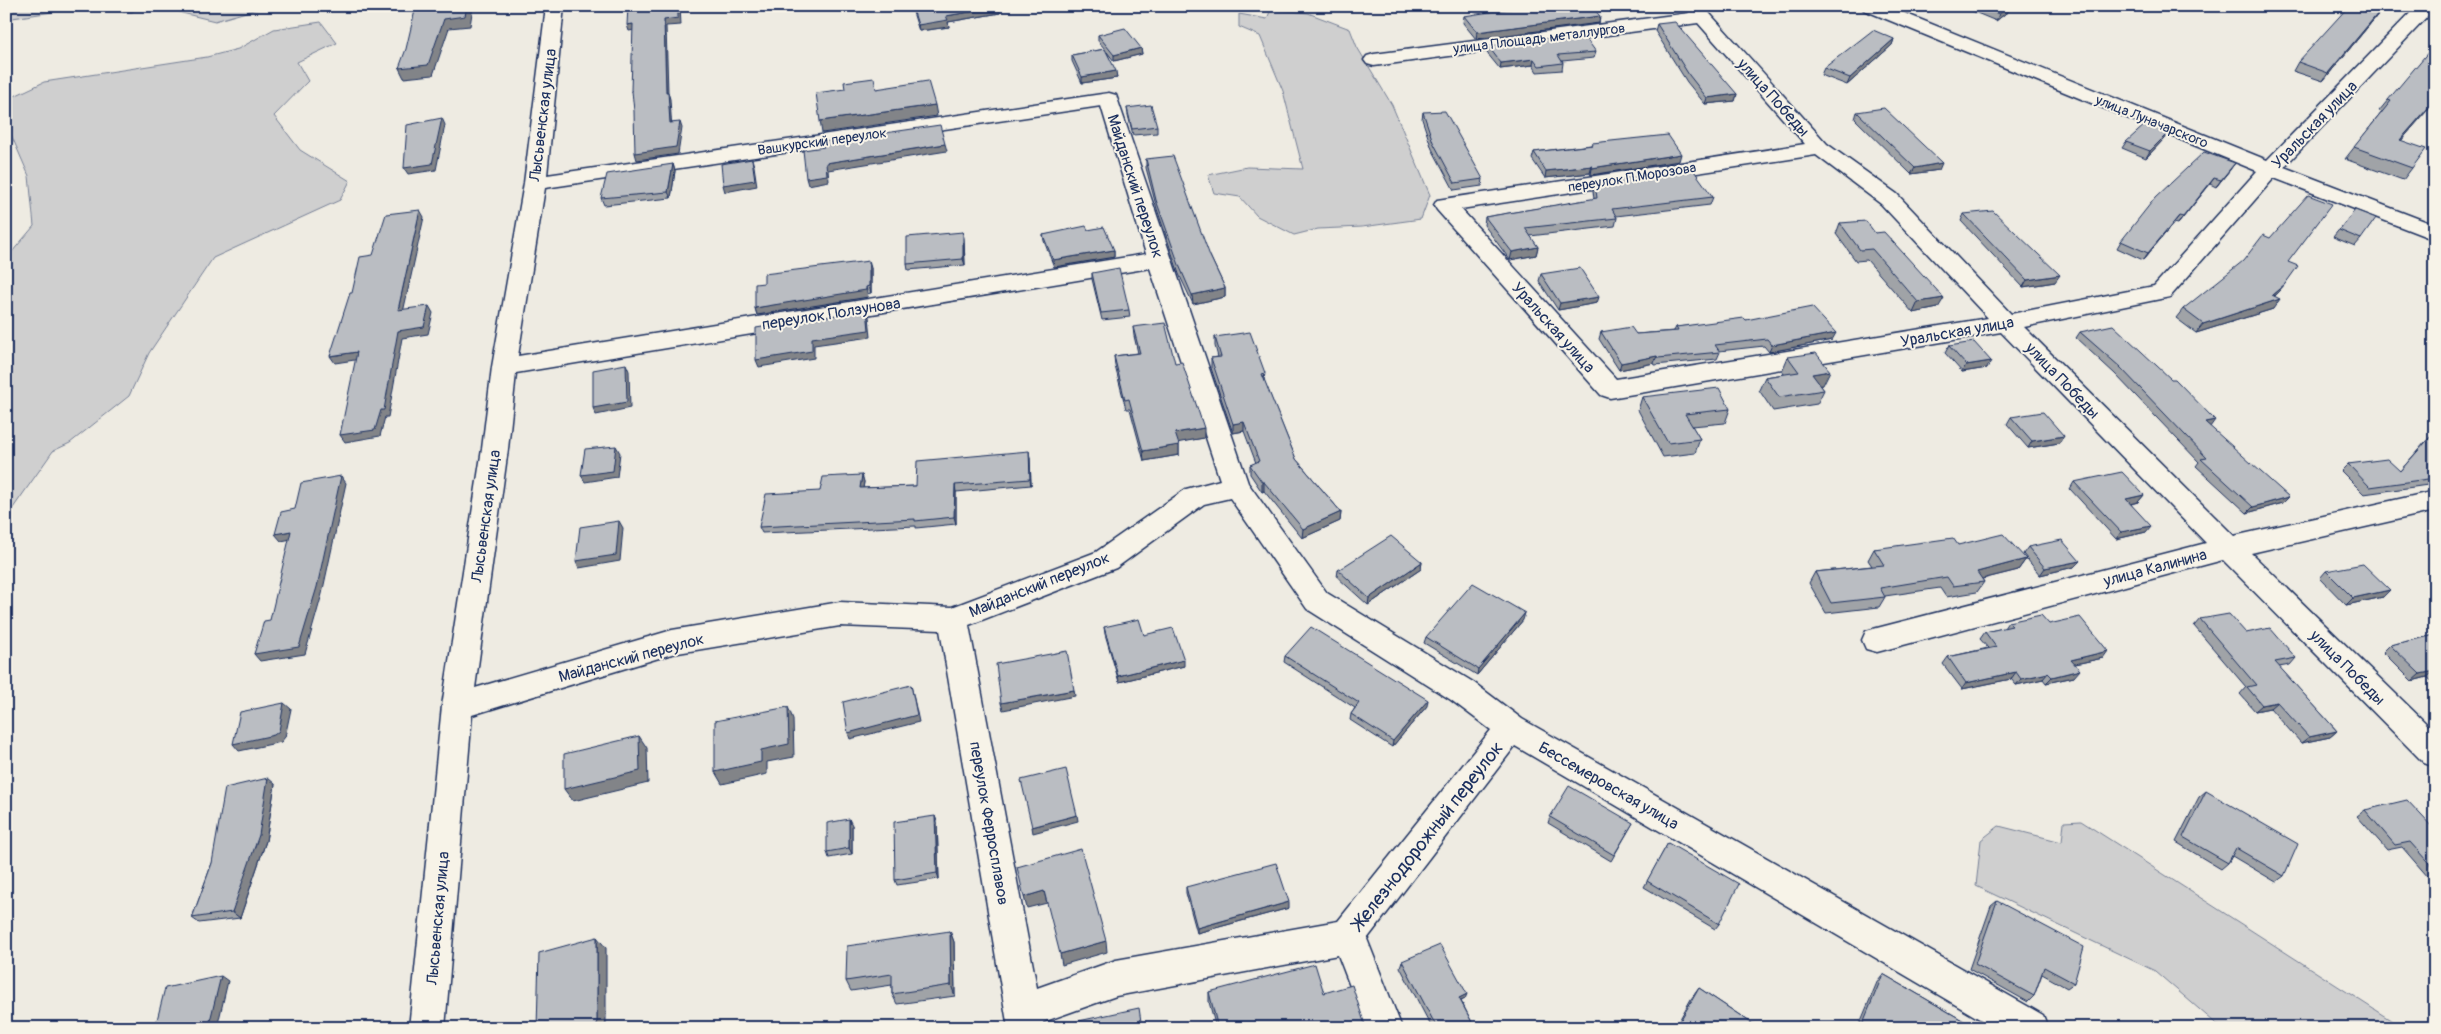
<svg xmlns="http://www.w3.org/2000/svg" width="2441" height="1034" viewBox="0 0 2441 1034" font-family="Pangolin,sans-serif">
<rect width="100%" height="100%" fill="#eeebe2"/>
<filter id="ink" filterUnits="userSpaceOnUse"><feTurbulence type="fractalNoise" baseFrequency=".02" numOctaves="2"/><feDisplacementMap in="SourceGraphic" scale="10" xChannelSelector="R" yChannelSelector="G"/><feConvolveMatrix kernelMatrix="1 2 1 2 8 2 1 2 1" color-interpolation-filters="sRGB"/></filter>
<g filter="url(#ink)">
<path fill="#cfcfcf" stroke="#757f96" d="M6 6H141L132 12 72 9 6 19Z
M166 6H267L215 21 182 13Z
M1271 9 1308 13 1350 29 1357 47 1392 105 1430 195 1421 219 1362 227 1318 229 1294 235 1257 216 1240 197 1214 193 1208 175 1247 167 1303 169 1283 91 1260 36 1239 27V14L1267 19Z
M321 22 337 43 297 62 308 81 274 116 300 150 350 181 340 200 213 258 149 353 129 396 70 443 53 451 6 518V259L34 226 29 176 6 123V100L44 82 207 57 238 49 274 29Z
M2081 821 2403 1028H2221L2155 971 1976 886 1981 840 1999 826 2062 842 2064 822Z"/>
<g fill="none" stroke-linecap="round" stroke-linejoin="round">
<g stroke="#1b2f5e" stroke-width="3">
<path id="minor" d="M546 6H564L547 175 1109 93 1116 95 1248 483 1327 593 1473 682 1522 719 2043 1015 2048 1028H1995L1515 746 1367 939 1402 1028H1366L1338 955 1116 996 1043 1022 1044 1028H1008L940 630 840 626 672 654 472 715 445 1028H409L442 706 482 449 492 367 524 183ZM1101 106 1146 254 518 356 545 188ZM1150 268 1220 480 1186 489 1096 552 952 607 840 602 672 630 475 688 508 449 516 373ZM1230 498 1307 609 1451 700 1491 730 1338 921 1116 960 1037 988 969 625 1116 568 1204 504Z
M1684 6H1703L1827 144 1897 194 2011 314 2154 286 2257 171 1864 10 1861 6H1887L2267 160 2417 6H2435L2434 10 2284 167 2435 225V240L2274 178 2170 297 2024 327 2234 536 2435 491V511L2251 553 2435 732V767L2424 763 2223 560 1877 652 1866 649 1862 640 1866 631 1877 628 2206 543 2001 332 1610 398 1601 395 1437 210 1434 205 1437 200 1805 144 1698 23 1374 66 1367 64 1364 60 1367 56 1374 54 1689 13ZM1816 155 1881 204 1988 318 1616 379 1461 209Z"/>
</g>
<use href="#minor" fill="#f7f3e8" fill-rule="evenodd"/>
</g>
<path fill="#a0a3a7" stroke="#1b2f5e" d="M911 6H999L1000 13 948 22 949 27 919 31Z
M1974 6H2015L1996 21 1972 11Z
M2385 6 2323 81 2293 71 2298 62Z
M1464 16H1600L1599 23 1476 39 1463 23Z
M1657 24 1737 94 1735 101 1705 104 1687 82 1655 31Z
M1098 35 1141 48 1142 54 1114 61 1107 52 1117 78 1082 83 1072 61V55L1105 49 1098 41Z
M1894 39 1892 45 1847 85 1821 75 1824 68Z
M1488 46 1596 52 1594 58 1562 61 1563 63 1562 70 1537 72 1533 65 1500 69 1487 53Z
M2388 100H2435L2401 141 2412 168 2403 180 2345 159 2382 112 2379 111Z
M1127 108 1157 126V133L1133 135 1128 115Z
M1423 112 1483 179 1482 186 1454 190 1432 149 1422 119Z
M1857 112 1939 170 1911 174 1855 119Z
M2166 133H2168L2163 140 2146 158 2122 148 2126 142Z
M1592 143 1679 161 1591 175 1590 173 1545 178 1532 159 1534 152 1591 145Z
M1146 159 1210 256 1225 288V297L1193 304 1179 274 1157 209 1146 168Z
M2235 163 2216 187 2210 184 2178 224 2174 223 2143 260 2117 248 2121 241Z
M673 164 675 171 671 198 604 205 601 198Z
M1595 183 1713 197 1710 205 1616 216 1617 218 1615 226 1530 236 1538 247 1536 255 1510 260 1484 225 1485 217 1594 199 1593 191Z
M2355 210 2361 239 2355 246 2333 237Z
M1964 214 2055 282 2023 287 1961 221Z
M1840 223 1875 233 1938 308 1913 313 1867 260 1856 261 1836 234Z
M1088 230 1114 250V257L1054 267 1044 241 1043 235Z
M963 232 964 239 965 265 908 270 907 264Z
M2288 262 2285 284 2277 293 2274 296 2273 309 2196 333 2176 318 2183 309Z
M871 268V293L867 294 868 297 757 315 755 308Z
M1092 273 1129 310 1130 317 1102 320 1092 279Z
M1541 274 1597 303 1558 310 1539 281Z
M1746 320 1832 340 1769 352 1764 346 1719 351 1720 352 1717 359 1655 365 1654 363 1619 370 1599 339 1601 332 1636 334 1674 331 1676 327Z
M1133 327 1175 363 1204 438 1178 442 1179 445V455L1144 461 1130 409H1126L1115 366 1114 356 1138 353 1134 336Z
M2080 332 2289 497 2283 503 2247 513 2196 466 2199 462 2115 374 2076 338Z
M1215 337 1265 373 1264 380 1296 459 1341 512 1340 521 1302 538 1264 491 1262 492 1250 474V465L1256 463 1244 431 1233 433 1211 368V358L1218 357 1215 346Z
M1949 346 1987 368 1962 372 1945 353Z
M1788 357 1823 385H1820L1824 390 1817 404 1773 411 1759 390 1765 377 1784 374 1782 371Z
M1642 397 1730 409 1725 423 1692 426 1700 439 1695 453 1663 457 1638 410Z
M2011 417 2064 436 2059 443 2028 448 2007 424Z
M2435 433V484L2364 494 2341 471 2348 464 2400 471 2426 441 2433 434H2434Z
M1030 458 1031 485 956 492V524L916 528V526L762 533 759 527 820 491 862 475 864 482 863 488 916 486Z
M2074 482 2144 495 2138 502 2131 504 2146 532 2116 539 2070 489Z
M1958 545 2026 559 2018 570 1982 579 1984 582 1977 592 1946 597 1940 588 1885 596V597L1879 607 1826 613 1809 583 1815 572 1872 566 1868 560 1874 549Z
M2028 547 2080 561 2074 567 2040 575 2023 554Z
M1422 562 1421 569 1368 605 1337 577 1338 570Z
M2326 571 2383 597 2346 605 2320 578Z
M2200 619 2246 633 2296 658 2290 665 2279 667 2337 731 2330 737 2301 743 2270 708 2255 711 2240 694 2246 687 2194 626Z
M1523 620 1477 675 1424 643 1426 637Z
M2008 622 2049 624 2103 658 2075 664 2074 677 2046 683 2043 679 2016 685 2011 679 1962 689 1943 664 1948 657 1988 648 1980 639 1985 632 2004 628Z
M1104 627 1144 635 1184 666 1119 682 1105 634Z
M2435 635V684L2427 677 2412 681 2383 652 2390 645Z
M1285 656 1427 706 1392 747 1350 720 1351 714 1355 708 1284 662Z
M275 784 266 841 240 918 199 923 192 918 212 863Z
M2206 791 2284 876 2276 882 2232 856 2228 863 2221 869 2176 842 2199 797Z
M2365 810 2435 830V885L2402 847 2387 850 2357 816Z
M935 816 937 822 939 879 897 885 895 880Z
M1550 817 1633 823 1611 861 1548 823Z
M852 825V854L829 858 827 852Z
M1668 843 1719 924 1715 929 1644 887Z
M1186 887 1289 908 1197 933 1186 893Z
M1997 901 2074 983 2067 988 2042 974 2034 996 2028 1002 1969 969 1991 906Z
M950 931 954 942 955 996 897 1004 892 994V985L851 991 846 981Z
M1402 961 1465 999 1461 1001 1475 1028H1432L1400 967Z
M1883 974 1976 1028H1858L1878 980Z
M1699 988 1759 1028H1675L1691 999Z
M1209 992 1324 993 1366 1028H1216L1209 1002Z"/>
<path fill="#828488" stroke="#1b2f5e" d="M467 6H473L470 26 449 28 433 75 404 78 399 68 444 19Z
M678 6H680L681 25 666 26 668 92 670 99 672 130 670 123 666 92 664 20Z
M2009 6H2015L1996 21 1999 14Z
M2384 6H2385L2323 81 2328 73Z
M999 7 1000 13 948 22 949 27 919 31 918 25 946 16Z
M1600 16 1599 23 1476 39 1477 32Z
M633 24 635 30 629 31 627 25Z
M1894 39 1892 45 1847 85 1850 78Z
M1141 48 1142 54 1114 61V55Z
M1534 59 1533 65 1500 69 1501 63Z
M1116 71 1117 78 1082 83V77Z
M1737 94 1735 101 1705 104 1707 98Z
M2435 100 2426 112 2391 152 2400 140Z
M935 105 937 116 822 133 820 121Z
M442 118 445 125 436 170 408 174 404 168Z
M680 122 682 128 678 154 637 160 635 153Z
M2168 133 2163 140 2146 158 2150 151Z
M945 144 947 151 828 170 829 181 808 185 806 178 826 163Z
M1681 154 1679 161 1591 175 1592 168Z
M752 159 754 166 757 186 725 192 723 185Z
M1942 163 1939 170 1911 174 1915 168Z
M2235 163 2230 170 2216 187 2221 180Z
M673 164 675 171 671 198 668 192Z
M1592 166 1590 173 1545 178 1546 171Z
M2214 178 2210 184 2178 224 2183 217Z
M420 210 424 217 402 317 398 310Z
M2179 216 2174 223 2143 260 2148 253Z
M963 232 964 239 965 265 963 259Z
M1538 247 1536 255 1510 260 1512 252Z
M1114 250V257L1054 267 1053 260Z
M869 261 871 268V293L869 286Z
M2060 275 2055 282 2023 287 2027 280Z
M2285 284 2277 293 2264 304 2272 295Z
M866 287 868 297 757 315 755 308Z
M1225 288V297L1193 304 1192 295Z
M1599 297 1597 303 1558 310 1560 303Z
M1944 298 1938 308 1913 313 1918 302Z
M2280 299 2273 309 2196 333 2203 324Z
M429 306 433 313 428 334 402 338 388 417H385L380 436 345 442 340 435 398 331Z
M867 310 869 316 871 337 814 345V358L759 367 756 360Z
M1836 333 1832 340 1769 352 1772 345Z
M357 352 361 359 335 363 330 356Z
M1657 356 1654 363 1619 370 1621 363Z
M1991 361 1987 368 1962 372 1966 365Z
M626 364 629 371 630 408 596 415 593 408Z
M1830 371 1823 385 1806 388 1812 374Z
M2215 420 2210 427 2205 422Z
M1244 422V431L1233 433V424Z
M1204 428V438L1176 443 1175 433Z
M2064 436 2059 443 2028 448 2032 441Z
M1179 445V455L1144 461 1143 451Z
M616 446 620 453 617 477 585 482 581 475Z
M1029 451 1030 458 1031 485 1030 479Z
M862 475 864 482 862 495 860 488Z
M341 476 346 483 322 594 305 654 260 661 254 654Z
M1262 482H1264V491L1262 492Z
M955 485 956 492V524L954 517Z
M2144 495 2138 502 2121 506 2126 499Z
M2289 497 2283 503 2247 513 2253 507Z
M1341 512 1340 521 1302 538 1303 529Z
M619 521 623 528 620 561 579 568 576 561Z
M2151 526 2146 532 2116 539 2121 532Z
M291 531 297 538 281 541 275 534Z
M2026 559 2018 570 1970 582 1977 572Z
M2080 561 2074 567 2040 575 2045 568Z
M1422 562 1421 569 1368 605 1369 598Z
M2390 590 2383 597 2346 605 2353 598Z
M1525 613 1523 620 1477 675 1478 669Z
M2108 651 2103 658 2066 666 2071 660Z
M1184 660V666L1119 682 1118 676Z
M2080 670 2074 677 2046 683 2052 677Z
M2435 671 2427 677 2412 681 2420 674Z
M2016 672 2011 679 1962 689 1966 683Z
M2048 673 2043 679 2016 685 2021 679Z
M911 685 919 722 850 739 848 733Z
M1074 690 1075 696 1003 710 1001 703Z
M1428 700 1427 706 1392 747 1393 741Z
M2277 702 2270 708 2255 711 2262 705Z
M284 703 291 709 285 737 281 742 239 751 233 744Z
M788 707 793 719 794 757 767 762V774L722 784 715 772Z
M2337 731 2330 737 2301 743 2309 737Z
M639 736 647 748 648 783 573 801 564 789Z
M268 778 275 784 266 841 240 918 232 912Z
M1077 815 1078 821 1033 833 1032 827Z
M935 816 937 822 939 879 937 873Z
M849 819 852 825V854L849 848Z
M1044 891 1047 903 1027 908 1024 897Z
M1289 902V908L1197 933V928Z
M950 931 954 942 955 996 951 985Z
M597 937 606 948V1028H597Z
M1106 941 1107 952 1062 965 1060 954Z
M221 976 228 981 217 1028H198Z
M1467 994 1465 999 1457 1003 1459 998Z"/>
<path fill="#babdc2" stroke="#1b2f5e" d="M416 6H467L465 16 444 19 428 65 399 68 406 49Z
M628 6H678V18L664 20 666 92H668L670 123 680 122 676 147 635 153 634 111 632 91H631L633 24 627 25Z
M912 6H999V7L946 16 948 20 918 25Z
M1529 6H1591L1600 16 1477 32 1464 16Z
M1978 6H2009L1999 14Z
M2349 6H2384L2328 73 2298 62Z
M1675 22 1737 94 1707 98 1689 75 1657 24Z
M1125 28 1141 48 1114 55 1098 35Z
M1873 30 1894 39 1850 78 1824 68Z
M1583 34 1596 52 1558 55 1563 63 1539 66 1534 59 1501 63 1488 46Z
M2435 44V97L2433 100H2435L2400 140 2426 149 2412 168 2354 147 2391 101 2388 100Z
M1105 49 1116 71 1082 77 1072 55Z
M874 78 876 89 928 81 935 105 820 121 816 93 845 89 844 82Z
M1151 105 1157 126 1132 129 1127 108Z
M1884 108 1942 163 1915 168 1857 112Z
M1445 111 1483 179 1455 183 1433 142 1423 112Z
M442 118 432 164 404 168 407 125Z
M2147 123 2167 131 2165 133H2168L2150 151 2126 142Z
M940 125 945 144 826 163 827 175 806 178 803 150 824 147 823 142Z
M1668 135 1681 154 1592 168V166L1546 171 1534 152 1593 145 1592 143Z
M2204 152 2235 163 2221 180 2214 178 2183 217 2179 216 2148 253 2121 241 2155 198Z
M1173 156 1210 256 1225 288 1192 295 1179 265 1156 200 1146 159Z
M752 159 755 180 723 185 721 164Z
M673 164 668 192 601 198 607 174Z
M1692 168 1713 197 1612 209 1617 218 1525 228 1538 247 1512 252 1485 217 1597 198 1595 183Z
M2308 195 2332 204 2288 262 2298 266 2285 284 2272 295 2280 299 2203 324 2183 309 2243 261 2263 235 2270 238Z
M420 210 398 310 429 306 424 327 398 331 384 410H381L375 430 340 435 357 352 330 356 350 293H352L360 257 373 255 386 214Z
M2355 210 2376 218 2361 239 2339 230Z
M1993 211 2060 275 2027 280 1964 214Z
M1866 221 1875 233 1884 232 1944 298 1918 302 1872 249 1860 250 1840 223Z
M1086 226 1088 230 1104 227 1114 250 1053 260 1043 235Z
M963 232V259L907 264V237Z
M869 261V286L866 287V290L755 308V284L764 283V274Z
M1119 268 1129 310 1101 313 1092 273Z
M1580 268 1599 297 1560 303 1541 274Z
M1812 307 1836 333 1772 345 1767 339 1715 345 1720 352 1658 358 1657 356 1621 363 1601 332 1631 327 1636 334 1678 331 1676 327 1744 318 1746 320Z
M867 310 869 330 812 338V351L756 360V328Z
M1165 323 1175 363 1182 362 1204 428 1175 433 1179 445 1143 451 1129 399 1125 400 1114 356 1140 353 1133 327Z
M2113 325 2171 379H2175L2215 420 2205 422 2289 497 2253 507 2201 459 2207 458 2120 367 2080 332Z
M1250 332 1265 373 1262 374 1296 459 1341 512 1303 529 1264 482H1262L1250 465 1259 461 1244 422 1233 424 1211 358 1221 357 1215 337Z
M1974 342 1991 361 1966 365 1949 346Z
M1816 353 1830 371 1812 374 1824 390 1779 397 1765 377 1799 372 1788 357Z
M626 364 627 402 593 408V370Z
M1719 388 1730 409 1685 414 1700 439 1668 443 1642 397Z
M2043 412 2064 436 2032 441 2011 417Z
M2433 434 2435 435V478L2370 487 2348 464 2387 459 2400 471Z
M616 446 613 471 581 475 585 449Z
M1029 451 1030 479 955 485 954 517 915 521V519L759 527 766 494 820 491 823 477 862 475 860 488 916 486 917 461Z
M2122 472 2144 495 2126 499 2151 526 2121 532 2074 482Z
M341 476 317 587 299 647 254 654 264 621 270 620 291 531 275 534 281 512 295 509 301 483Z
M619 521 616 555 576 561 580 527Z
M2003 534 2026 559 1977 572 1984 582 1953 586 1947 577 1880 588 1885 597 1831 603 1815 572 1884 565 1874 549 1953 538 1958 545Z
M1391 536 1422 562 1369 598 1338 570Z
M2062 540 2080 561 2045 568 2028 547Z
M2363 564 2390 590 2353 598 2326 571Z
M1473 583 1525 613 1478 669 1426 637Z
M2229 614 2246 633 2270 628 2296 658 2275 662 2337 731 2309 737 2277 702 2262 705 2247 687 2256 685 2200 619Z
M2041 615 2049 624 2080 617 2108 651 2071 660 2080 670 2052 677 2048 673 2021 679 2016 672 1966 683 1948 657 1996 647 1985 632 2012 626 2008 622Z
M1139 619 1144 635 1173 628 1184 660 1118 676 1104 627Z
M1311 627 1428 700 1393 741 1351 714 1359 703 1285 656Z
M2435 635V671L2420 674 2390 645Z
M1067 651 1074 690 1001 703 996 664Z
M911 685 917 715 848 733 843 702Z
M284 703 279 731 274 735 233 744 240 712Z
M788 707 789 744 761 750V762L715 772V721Z
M639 736 640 771 564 789V754Z
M1066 769 1077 815 1032 827 1021 780Z
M268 778 259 835 232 912 192 918 212 863 225 788Z
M1569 786 1633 823 1614 855 1550 817Z
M2206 791 2298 844 2284 876 2236 848 2228 863 2183 837Z
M2407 800 2435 830V870L2410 842 2395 845 2365 810Z
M935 816 937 873 895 880 894 822Z
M849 819V848L827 852V823Z
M1668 843 1739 884 1719 924 1647 881Z
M1081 849 1106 941 1060 954 1044 891 1024 897 1017 867Z
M1276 863 1289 902 1197 928 1186 887Z
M1997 901 2084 947 2074 983 2044 967 2034 996 1975 964Z
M950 931 951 985 892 994V974L846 981 847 946Z
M597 937V1028H537L539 953Z
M1440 945 1467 994 1459 998 1475 1028H1432L1436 1026 1402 961Z
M1315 964 1324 993 1352 985 1366 1028H1218L1209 992Z
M1883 974 1976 1028H1871L1863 1023Z
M221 976 209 1025 198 1028H155L165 988Z
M1699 988 1759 1028H1676Z
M1139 1008 1142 1028H1065V1024Z
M954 1023V1028H931Z"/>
</g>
<g text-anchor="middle" stroke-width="4" stroke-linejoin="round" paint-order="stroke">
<g font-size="14" fill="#1b2f5e" stroke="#f7f3e8">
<text transform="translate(1539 38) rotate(-7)" y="5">улица Площадь металлургов</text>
<text transform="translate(2152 121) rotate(22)" y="5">улица Луначарского</text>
<text transform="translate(822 141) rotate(-8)" y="5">Вашкурский переулок</text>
<text transform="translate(1632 177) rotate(-9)" y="5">переулок П.Морозова</text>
</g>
<g font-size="16" fill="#1b2f5e" stroke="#f7f3e8">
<text transform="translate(1774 97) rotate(48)" y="6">улица Победы</text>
<text transform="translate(542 115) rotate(-83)" y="6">Лысьвенская улица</text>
<text transform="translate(2314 124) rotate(-46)" y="6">Уральская улица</text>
<text transform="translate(1136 186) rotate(72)" y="6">Майданский переулок</text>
<text transform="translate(831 313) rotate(-9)" y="6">переулок Ползунова</text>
<text transform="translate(1554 327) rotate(48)" y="6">Уральская улица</text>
<text transform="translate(1957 331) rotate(-10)" y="6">Уральская улица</text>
<text transform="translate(2063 380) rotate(46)" y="6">улица Победы</text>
<text transform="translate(485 516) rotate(-82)" y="6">Лысьвенская улица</text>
<text transform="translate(2155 567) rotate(-15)" y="6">улица Калинина</text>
<text transform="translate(1039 584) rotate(-22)" y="6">Майданский переулок</text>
<text transform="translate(631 657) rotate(-15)" y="6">Майданский переулок</text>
<text transform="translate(2348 667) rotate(45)" y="6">улица Победы</text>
<text transform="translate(1609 785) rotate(30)" y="6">Бессемеровская улица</text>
<text transform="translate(990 823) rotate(80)" y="6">переулок Ферросплавов</text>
<text transform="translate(437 918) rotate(-85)" y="6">Лысьвенская улица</text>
</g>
<g font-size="19" fill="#1b2f5e" stroke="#f7f3e8">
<text transform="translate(1427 835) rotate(-52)" y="7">Железнодорожный переулок</text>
</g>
</g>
<rect width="2441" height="1034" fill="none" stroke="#f7f3e8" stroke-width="25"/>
<rect x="12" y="12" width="2416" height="1009" fill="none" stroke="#1b2f5e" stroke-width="2" filter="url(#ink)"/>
</svg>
